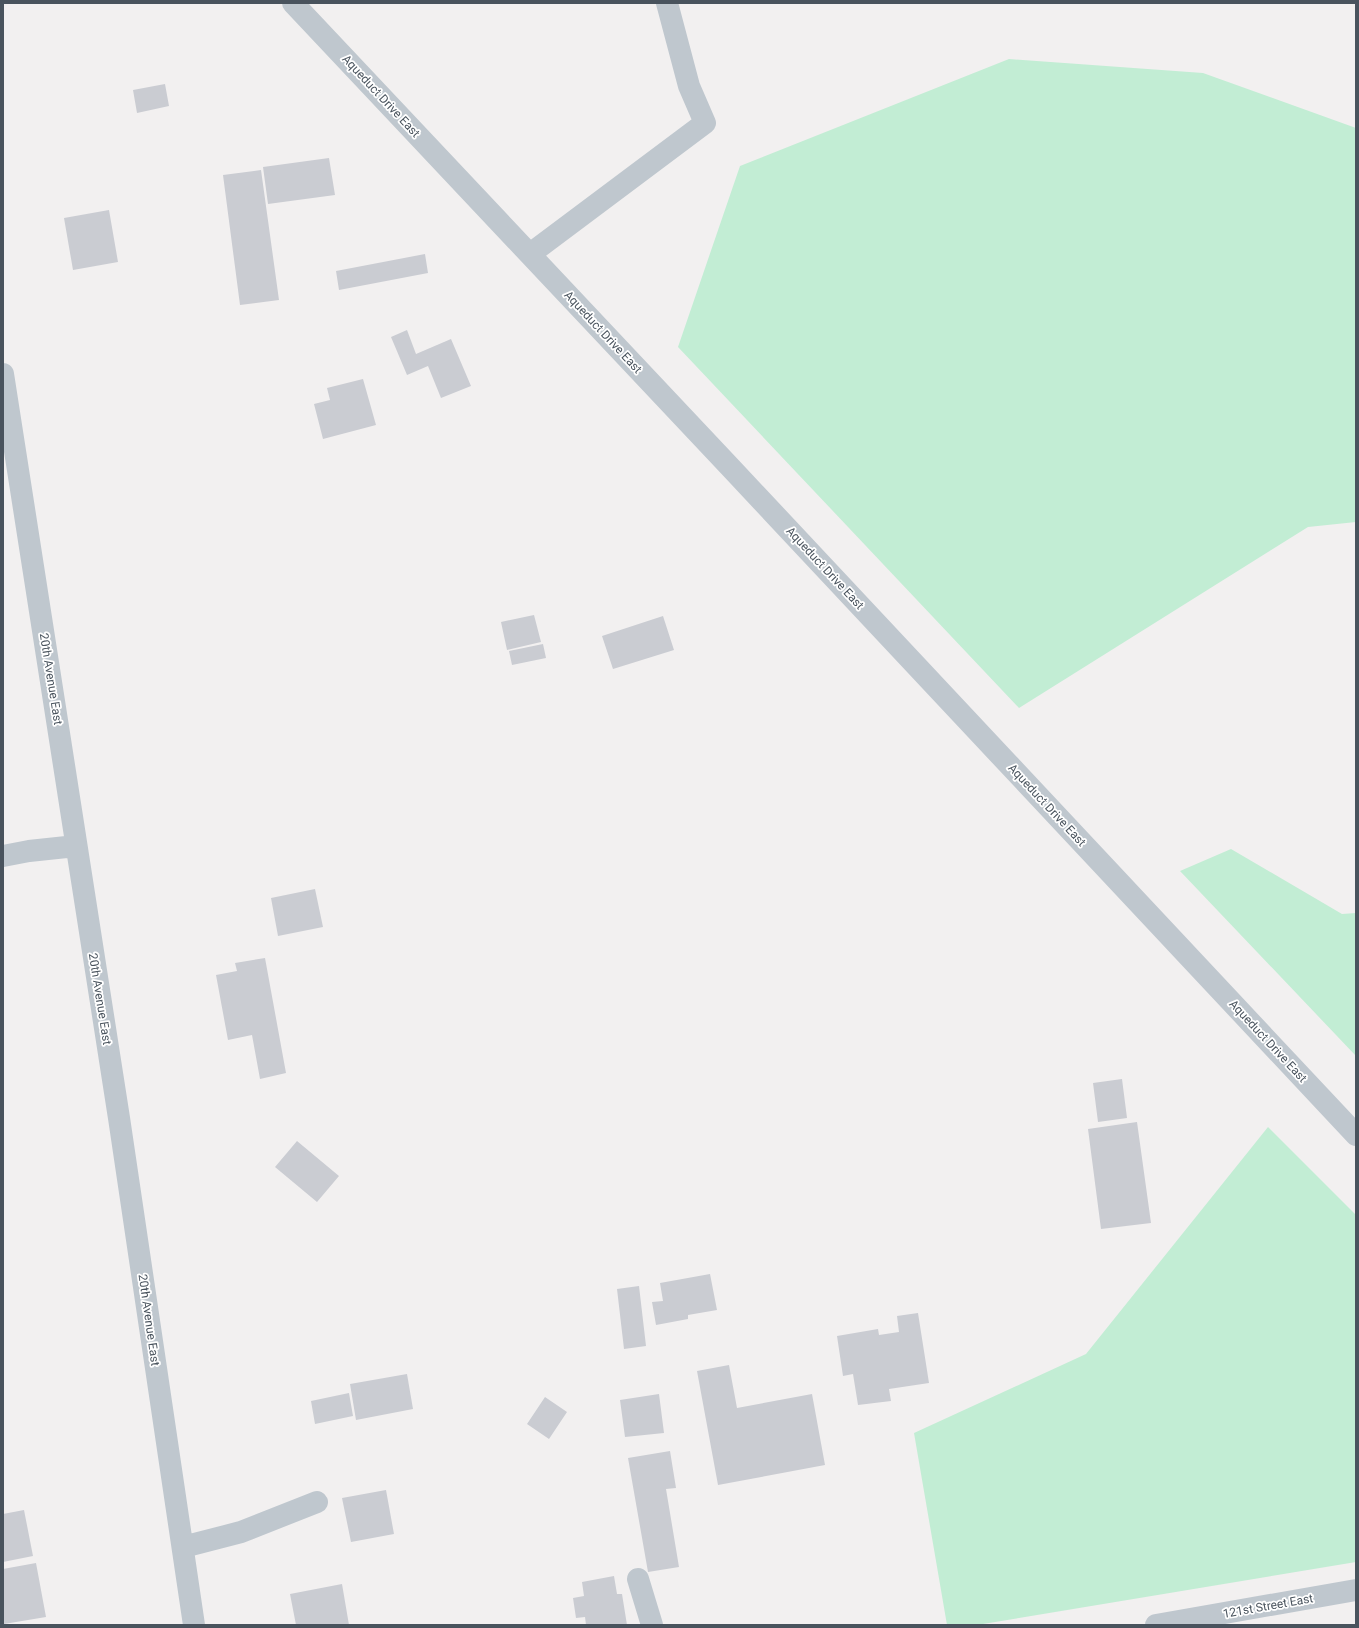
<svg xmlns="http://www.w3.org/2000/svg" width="1359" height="1628" viewBox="0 0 1359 1628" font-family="Roboto,sans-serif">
<rect width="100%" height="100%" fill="#f2f0f0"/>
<path fill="#c2edd4" d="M1009 59 1203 73 1356 128V522L1308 527 1019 708 678 347 740 166Z
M1231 849 1342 914 1356 913V1056L1180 871Z
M1268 1127 1356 1215V1562L977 1625H947L914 1433 1086 1354Z"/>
<path fill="#caccd2" d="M165 84 169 106 137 113 133 90Z
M329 158 335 195 268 204 263 167Z
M261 170 279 300 240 305 223 175Z
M109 210 118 262 73 270 64 218Z
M425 254 428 273 339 290 336 271Z
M407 330 416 354 451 339 471 386 441 398 428 366 407 375 391 337Z
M363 379 376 425 323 439 314 404 330 400 327 388Z
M534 615 541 642 507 650 501 622Z
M663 616 674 650 613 669 602 636Z
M543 644 546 658 512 665 509 651Z
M315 889 323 927 278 936 271 898Z
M265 958 286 1073 260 1079 252 1035 228 1040 216 975 237 971 235 963Z
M1122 1079 1127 1118 1098 1122 1093 1083Z
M1137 1122 1151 1223 1101 1229 1088 1129Z
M297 1141 339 1176 317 1202 275 1167Z
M710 1274 717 1310 688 1315V1319L656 1325 652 1302 663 1301 660 1283Z
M639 1286 646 1346 624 1349 617 1289Z
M918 1313 929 1383 889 1389 891 1401 858 1405 853 1374 843 1376 837 1336 878 1329 879 1335 899 1332 897 1316Z
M729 1365 737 1408 812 1394 825 1465 718 1485 697 1371Z
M407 1374 413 1409 356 1420 350 1384Z
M349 1393 353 1416 315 1424 311 1401Z
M659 1394 664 1433 625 1437 620 1400Z
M545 1397 567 1412 549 1439 527 1424Z
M670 1451 676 1488 666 1489 679 1567 648 1572 628 1458Z
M386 1490 394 1534 351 1542 342 1498Z
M24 1510 33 1556 3 1562V1514Z
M36 1563 46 1617 4 1624 3 1569Z
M614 1576 617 1594H622L627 1625H586L585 1617 576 1618 573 1598 584 1596 582 1582Z
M342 1584 349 1625H296L290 1594Z"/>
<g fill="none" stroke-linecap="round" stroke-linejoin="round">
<path stroke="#bfc7ce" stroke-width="22" d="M293 3 731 468 1356 1135
M530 254 705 123 689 86 667 3
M3 374 119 1118 194 1625
M3 856 29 851 76 846
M183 1547 241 1532 317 1502
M638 1579 652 1625
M1156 1625 1356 1590"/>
</g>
<g text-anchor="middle" stroke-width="3.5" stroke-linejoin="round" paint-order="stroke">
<g font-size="12" fill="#49535d" stroke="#fff">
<text transform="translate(381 96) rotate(47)" y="4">Aqueduct Drive East</text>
<text transform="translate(603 332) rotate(47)" y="4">Aqueduct Drive East</text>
<text transform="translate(825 568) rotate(47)" y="4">Aqueduct Drive East</text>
<text transform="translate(51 679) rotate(81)" y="4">20th Avenue East</text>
<text transform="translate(1047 805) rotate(47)" y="4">Aqueduct Drive East</text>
<text transform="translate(100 999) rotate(81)" y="4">20th Avenue East</text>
<text transform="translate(1268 1041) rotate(47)" y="4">Aqueduct Drive East</text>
<text transform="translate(149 1320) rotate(82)" y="4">20th Avenue East</text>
<text transform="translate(1268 1606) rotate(-10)" y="4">121st Street East</text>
</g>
</g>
<rect width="1359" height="1628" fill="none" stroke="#49535d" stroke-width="8"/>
</svg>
